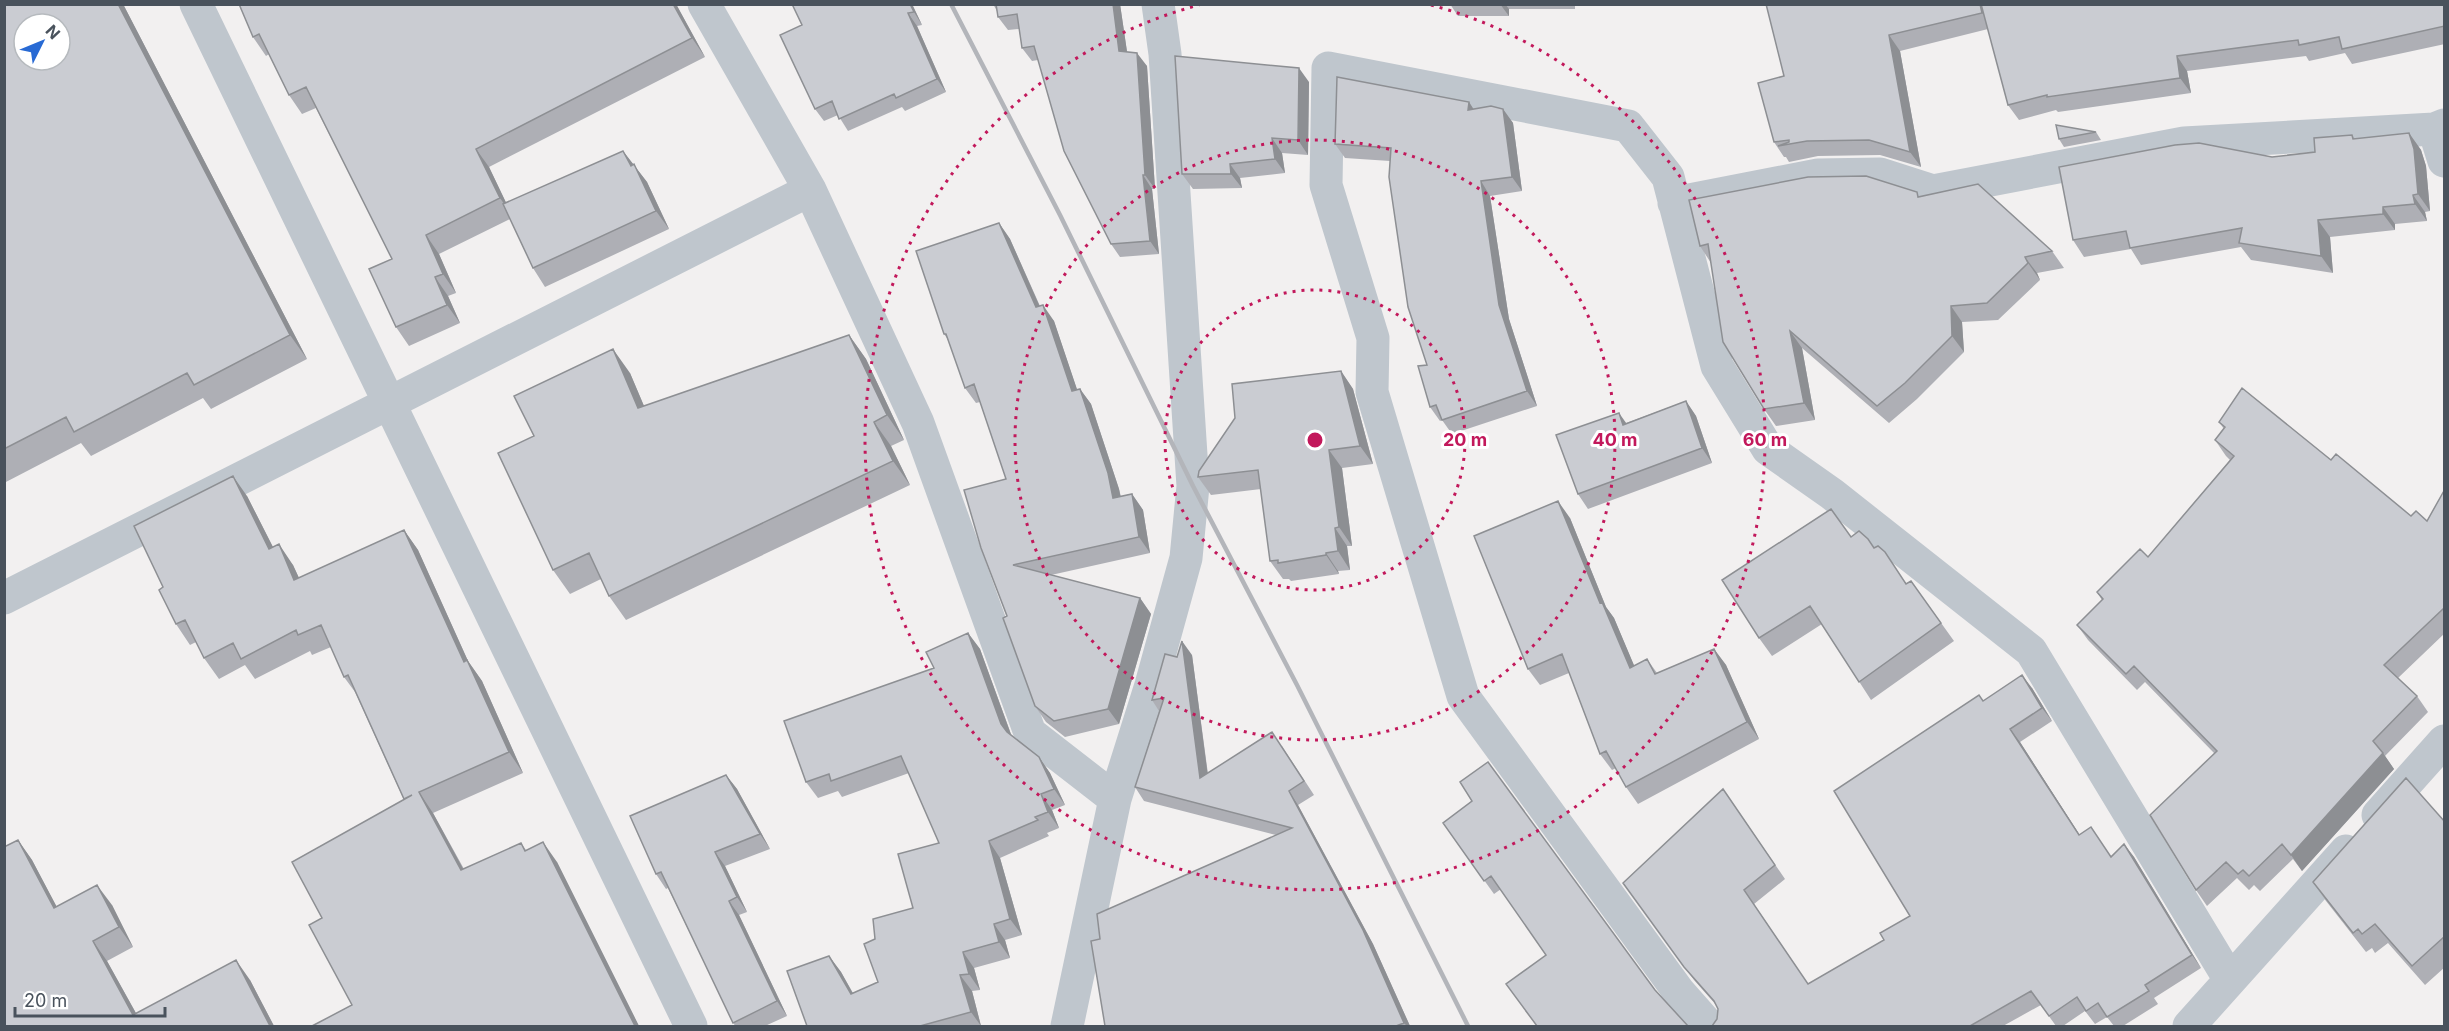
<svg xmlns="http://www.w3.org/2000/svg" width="2449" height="1031" viewBox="0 0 2449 1031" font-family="Inter,sans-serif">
<rect width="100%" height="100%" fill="#f2f0f0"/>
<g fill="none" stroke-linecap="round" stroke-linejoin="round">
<path stroke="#bfc6cd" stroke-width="33" d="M196 4 691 1026
M704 4 810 190 918 423 1030 733 1115 799
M2434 129 2444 161
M1674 203 1818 175 1880 174 1933 191 2184 143 2434 129 2444 125
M4 598 810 190
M2378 815 2444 741
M1067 1026 1115 799 1151 685 1186 558 1193 486 1165 54 1158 4
M1709 1026 1679 992 1463 696 1372 392 1373 338 1326 185 1328 68 1628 126 1668 177 1717 366 1768 449 1832 494 2031 651 2230 980
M2189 1026 2346 851"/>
<path stroke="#b3b5ba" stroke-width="4.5" d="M951 4 1060 215 1193 486 1297 685 1468 1026"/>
</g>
<path fill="#aeafb5" d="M4 4H123L307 359 211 409 203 398 91 456 81 443 4 483Z
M239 4H676L705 57 489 167 506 203 623 151 647 182 669 229 545 287 533 268 510 219 439 254 456 293 448 296 460 323 409 346 396 327 392 259 316 108 302 114 289 95 269 54 266 56 253 37Z
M792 4H912L922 25 917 26 946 92 905 111 902 107 848 131 838 115 824 121 815 109 802 25Z
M993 4H1120L1127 52 1147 66 1155 189H1152L1159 254 1120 257 1111 244 1038 60 1032 61 1022 48 1019 29 1008 30 998 17 997 11Z
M1450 4H1575V9H1509V16H1458Z
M1766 4H2445V44L2352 64 2345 53 2309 61 2306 56 2187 71 2191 93 2058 112 2056 110 2019 120 2008 105 1988 29 1900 51 1921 167 1880 155 1818 156 1789 162 1786 157H1784L1774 142 1784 76Z
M1309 82 1308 155 1282 153 1285 173 1240 178 1242 188 1193 189 1182 174Z
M1469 102 1473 109H1503L1513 123 1522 191 1490 196 1509 319 1537 406 1452 434 1442 420 1440 421 1430 407 1427 365 1390 161 1345 158 1335 144Z
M2096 132 2101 140 2064 147 2059 139Z
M2409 133 2421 150 2426 166 2430 211 2425 212 2427 221 2395 224V230L2330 237 2333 273 2251 260 2241 247 2141 265 2131 249 2084 257 2073 240 2315 152 2352 135 2355 139Z
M1920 196 2052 251 2064 268 2037 273 2040 280 1998 320 1962 322 1964 352 1917 399 1889 423 1802 348 1815 420 1776 426 1764 409 1711 263 1700 246Z
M999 223 1010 239 1040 306 1054 321 1077 390 1080 389 1091 404 1119 489 1121 497 1132 494 1143 510 1150 553 1051 575 1140 598 1151 614 1119 724 1065 737 1046 722 1035 706 1007 616 1006 479 980 402 976 403 965 388 949 341 944 334Z
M849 335 866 359 904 440 891 446 910 485 626 620 609 596 601 579 570 594 553 570 534 436 630 373 644 406Z
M1341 371 1353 389 1373 464 1342 468 1352 546H1347L1350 570 1338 571 1339 574 1291 581 1289 579H1283L1270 561 1261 489 1211 495 1198 477Z
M1686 401 1696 416 1712 463 1588 509 1578 494 1626 423Z
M2219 422 2331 460 2411 516 2427 521 2445 489V633L2398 678 2417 696 2428 712 2385 756 2394 769 2302 871 2293 859 2260 891 2254 885 2249 890 2237 878 2207 906 2196 890 2214 753 2145 682 2137 690 2088 640 2077 625 2102 600 2097 592 2148 557 2230 460 2226 456 2215 440 2224 429Z
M247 496 273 547 293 565 299 578 404 530 418 550 468 661 482 681 523 773 433 813 464 869 521 843 526 850 557 862 639 1026H312L352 1005 322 918 404 800 355 692 344 677 331 647 312 655 310 651 255 679 245 665 219 679 204 658 196 642 190 645 176 624 163 587Z
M1570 518 1606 607 1614 618 1634 666 1647 659 1657 673 1714 649 1726 665 1759 739 1638 804 1626 787 1616 768 1612 770 1600 754 1569 673 1540 685 1528 669Z
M1851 537 1875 548 1907 584 1911 581 1954 641 1871 700 1822 624 1772 656 1759 638Z
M968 633 980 649 1011 734 1039 757 1050 773 1065 805 1052 810 1059 828 1047 833 1049 836 1000 858 1022 935 1005 940 1010 958 974 968 980 990 972 991 981 1026H807L829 956 841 972 853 993 878 982 875 939 913 908 939 843 909 773 842 797 838 791 818 798 806 782 934 668Z
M1192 655 1208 774 1282 746 1314 795 1298 805 1373 944 1410 1026H1105L1100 939 1276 835 1144 801 1135 787 1159 711 1152 700 1177 657Z
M2032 688 2052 721 2020 742 2079 834 2111 856 2124 844 2134 857 2201 968 2154 998 2158 1004 2123 1026H2114L2107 1017 2095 1024 2085 1011 2063 1026H2056L2041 1005 2003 1026H1712L1717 1019 1718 1009 1717 1006 1694 980 1623 883 1723 789 1785 879 1754 904 1808 984 1884 940 1910 916 1983 701Z
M1488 762 1546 955 1501 889 1494 894 1443 823 1472 801Z
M726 775 737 789 770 849 725 866 747 912 739 915 787 1016 765 1026H735L668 888 666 889 656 874Z
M2445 822V967L2425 985 2388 943 2375 953 2372 948 2366 952 2326 901 2313 882Z
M18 840 32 860 56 906 112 905 133 947 107 961 136 1013 250 980 274 1026H4Z"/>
<path fill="#8d8f93" d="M118 4H123L307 359 290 335Z
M673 4H676L705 57 692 38Z
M910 4H912L922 25 914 12Z
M1113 4H1120L1129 65 1119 51Z
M1500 4H1505L1509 9V16Z
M908 13 917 26 946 92 937 79Z
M1889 35 1900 51 1921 167 1910 152Z
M1137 53 1147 66 1155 189 1145 175Z
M2177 56 2187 71 2191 93 2180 78Z
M1299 68 1309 82 1308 155 1298 140Z
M1469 102 1478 116 1468 110Z
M1503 109 1513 123 1522 191 1512 177Z
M2409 133 2421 150 2426 166 2430 211 2418 194Z
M1272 138 1282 153 1285 173 1275 159Z
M476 149 489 167 513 217 500 198Z
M623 151 647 182 669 229 656 211Z
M1230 164 1240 178 1242 188 1231 174Z
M1143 175 1152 189 1159 254 1150 241Z
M1481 181 1490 196 1509 319 1537 406 1527 391 1499 305Z
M2413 195 2425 212 2427 221 2415 204Z
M2383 207 2395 224V230L2383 214Z
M2318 220 2330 237 2333 273 2321 256Z
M999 223 1010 239 1047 323 1036 307Z
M426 235 439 254 456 293 443 274Z
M2025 257 2037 273 2040 280 2028 263Z
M435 277 448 296 460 323 447 305Z
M1043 305 1054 321 1083 407 1072 391Z
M1951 306 1962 322 1964 352 1952 336Z
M1790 331 1802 348 1815 420 1804 403Z
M849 335 866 359 904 440 887 415Z
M613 349 630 373 655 432 638 408Z
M1341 371 1353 389 1373 464 1360 446Z
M1080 389 1091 404 1119 489 1124 514 1113 498Z
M1686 401 1696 416 1712 463 1702 448Z
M1619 413 1629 427 1623 425Z
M874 422 891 446 910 485 893 461Z
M1329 450 1342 468 1352 546 1339 527Z
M233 476 247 496 284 569 269 549Z
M1132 494 1143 510 1150 553 1139 537Z
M1558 501 1570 518 1606 607 1614 618 1642 684 1630 668 1600 603Z
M1335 528 1347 546 1350 570 1338 551Z
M404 530 418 550 468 661 482 681 523 773 509 752 464 662Z
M279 544 293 565 309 600 294 580Z
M1326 553 1338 571 1339 574 1326 555Z
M1140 598 1151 614 1119 724 1108 709Z
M968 633 980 649 1013 740 1001 724Z
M1182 641 1192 655 1210 792 1200 778Z
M1714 649 1726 665 1759 739 1747 722Z
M2022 675 2032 688 2052 721 2042 708Z
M2010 729 2020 742 2088 848 2079 835Z
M2383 753 2394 769 2302 871 2291 855Z
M1039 757 1050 773 1065 805 1054 789Z
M726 775 737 789 770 849 760 834Z
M1289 791 1298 805 1373 944 1410 1026H1407L1404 1023Z
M419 792 433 813 475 891 461 870Z
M1041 794 1052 810 1059 828 1048 812Z
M18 840 32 860 68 928 54 908Z
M989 841 1000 858 1022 935 1010 919Z
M543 842 557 862 639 1026H635Z
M2124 844 2134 857 2201 968 2192 955Z
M715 852 725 866 747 912 737 897Z
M97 885 112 905 133 947 119 927Z
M729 901 739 915 787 1016 777 1001Z
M994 924 1005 940 1010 958 999 942Z
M93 941 107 961 143 1026 133 1015Z
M963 952 974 968 980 990 969 974Z
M829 956 841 972 862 1010 851 994Z
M236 960 250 980 274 1026H270Z
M960 975 972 991 981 1026 971 1012Z"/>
<path fill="#caccd2" stroke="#8d8f93" stroke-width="1.5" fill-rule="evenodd" d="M4 4H118L290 335 194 385 187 373 74 432 66 417 4 449ZM24 24H60V60H24Z
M239 4H673L692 38 476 149 500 198 426 235 443 274 435 277 447 305 396 327 369 269 392 259 306 87 289 95 259 34 253 37Z
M792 4H910L914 12 908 13 937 79 896 98 894 94 839 119 832 101 815 109 780 35 802 25Z
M996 4H1113L1119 51 1137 53 1145 175H1143L1150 241 1111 244 1064 151 1034 46 1022 48 1017 14 998 17Z
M1766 4H1980L1982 13 1889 35 1910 152 1869 140 1807 141 1778 146 1789 142V140L1774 142 1758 83 1784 76Z
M1981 4H2445V26L2342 49 2339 37 2299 45 2298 40 2177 56 2180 78 2047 97V95L2008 105Z
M1175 56 1299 68 1298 140 1272 138 1275 159 1230 164 1231 174H1182Z
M1337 77 1469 102 1468 110 1491 106 1503 109 1512 177 1481 181 1499 305 1527 391 1442 420 1436 405 1430 407 1418 366 1427 365 1408 307 1389 177 1391 148 1335 144Z
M2056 125 2096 132 2059 139Z
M2409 133 2414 149 2418 194 2413 195 2415 204 2383 207V214L2318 220 2321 256 2239 243 2242 228 2130 248 2126 231 2073 240 2059 167 2175 145 2199 143 2272 157 2315 152 2314 138 2352 135 2353 139Z
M623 151 631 166 634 164 656 211 533 268 503 204Z
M1866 176 1917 192 1918 197 1978 184 2052 251 2025 257 2028 263 1987 303 1951 306 1952 336 1905 383 1877 406 1790 331 1804 403 1764 409 1723 342 1708 244 1700 246 1689 200 1808 177Z
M999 223 1036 307 1043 305 1072 391 1080 389 1108 473 1113 498 1132 494 1139 537 1013 565 1140 598 1108 709 1054 721 1035 706 1003 618 1007 616 981 548 964 490 1006 479 974 384 965 388 946 334H944L916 251Z
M849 335 887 415 874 422 893 461 609 596 589 553 553 570 498 453 534 436 514 396 613 349 638 408Z
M1341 371 1360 446 1329 450 1339 527 1335 528 1338 551 1326 553V555L1278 563V560L1270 561 1258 470 1198 477 1199 471 1235 418 1232 384Z
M2242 388 2331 460 2336 454 2411 516 2416 511 2427 521 2445 489V609L2444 608 2384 665 2417 696 2373 741 2383 753 2291 855 2282 844 2249 876 2243 870 2238 874 2226 862 2196 890 2150 815 2217 751 2134 666 2126 674 2077 625 2103 599 2097 592 2140 549 2148 557 2234 456 2215 440 2225 427 2219 422Z
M1686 401 1702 448 1578 494 1556 435 1619 413 1623 425Z
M233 476 269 549 279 544 294 580 404 530 464 662 467 660 509 752 419 792 461 870 521 843 525 851 543 842 635 1026H312L352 1005 309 925 322 918 292 862 412 795 404 799 348 675 344 677 321 625 298 635 296 630 241 659 233 643 204 658 185 620 176 624 159 590 163 587 134 526Z
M1558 501 1600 603 1602 602 1630 668 1647 659 1655 674 1714 649 1747 722 1626 787 1606 751 1600 754 1562 654 1528 669 1474 536Z
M1831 509 1851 537 1859 531 1868 539 1874 548 1878 546 1885 552 1906 584 1911 581 1941 623 1859 682 1810 606 1759 638 1722 580Z
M968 633 1001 724 1007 732 1039 757 1054 789 1041 794 1048 812 1035 817 1038 820 989 841 1010 919 994 924 999 942 963 952 969 974 960 975 971 1012 920 1026H807L787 971 829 956 851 994 878 982 864 944 875 939 873 919 913 908 898 854 939 843 901 756 831 781 829 774 806 782 784 721 934 668 926 652Z
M1182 641 1200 778 1272 732 1304 781 1289 791 1363 930 1404 1023 1396 1026H1105L1091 941 1100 939 1097 914 1292 828 1135 787 1164 698 1152 700 1165 654 1177 657Z
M2022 675 2042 708 2010 729 2079 835 2091 827 2111 857 2124 844 2192 955 2145 985 2149 991 2107 1017 2098 1003 2086 1011 2077 997 2049 1016 2031 991 1970 1026H1712L1717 1019 1718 1009 1714 1001 1684 967 1623 883 1723 789 1775 865 1744 890 1808 984 1884 940 1880 933 1910 916 1834 791 1979 695 1983 701Z
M1488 762 1655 990 1688 1026H1537L1506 984 1546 955 1491 876 1484 881 1443 823 1472 801 1460 782Z
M726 775 760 834 715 852 737 897 729 901 777 1001 733 1023 661 872 656 874 630 816Z
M2406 778 2445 822V936L2412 966 2375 924 2362 934 2358 929 2353 933 2313 882Z
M18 840 54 908 97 885 119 927 93 941 133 1015 236 960 270 1026H4V847Z"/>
<g fill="none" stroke="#c2185b" stroke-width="3" stroke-dasharray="3 6">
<circle cx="1315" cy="440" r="150"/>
<circle cx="1315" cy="440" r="300"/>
<path d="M1431 5A450 450 0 1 1 1199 5"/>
</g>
<circle cx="1315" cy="440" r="9" fill="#c2185b" stroke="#fff" stroke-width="3"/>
<g font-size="18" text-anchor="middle" font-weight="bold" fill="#c2185b" stroke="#fff" stroke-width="6" stroke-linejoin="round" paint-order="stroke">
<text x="1465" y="446">20 m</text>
<text x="1615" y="446">40 m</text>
<text x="1765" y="446">60 m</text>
</g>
<rect width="2449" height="1031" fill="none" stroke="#49525c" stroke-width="12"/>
<g transform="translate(42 42) rotate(47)"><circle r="28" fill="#ffffff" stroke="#b6babe" stroke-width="1.5"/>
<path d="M0-4.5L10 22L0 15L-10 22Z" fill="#286ad4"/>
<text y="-9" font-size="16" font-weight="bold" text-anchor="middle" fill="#49525c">N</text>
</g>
<path d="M15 1007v9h150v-9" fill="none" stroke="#49525c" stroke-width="3"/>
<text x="24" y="1007" font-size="18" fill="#49525c" stroke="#ffffff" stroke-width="4.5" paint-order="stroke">20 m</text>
</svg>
